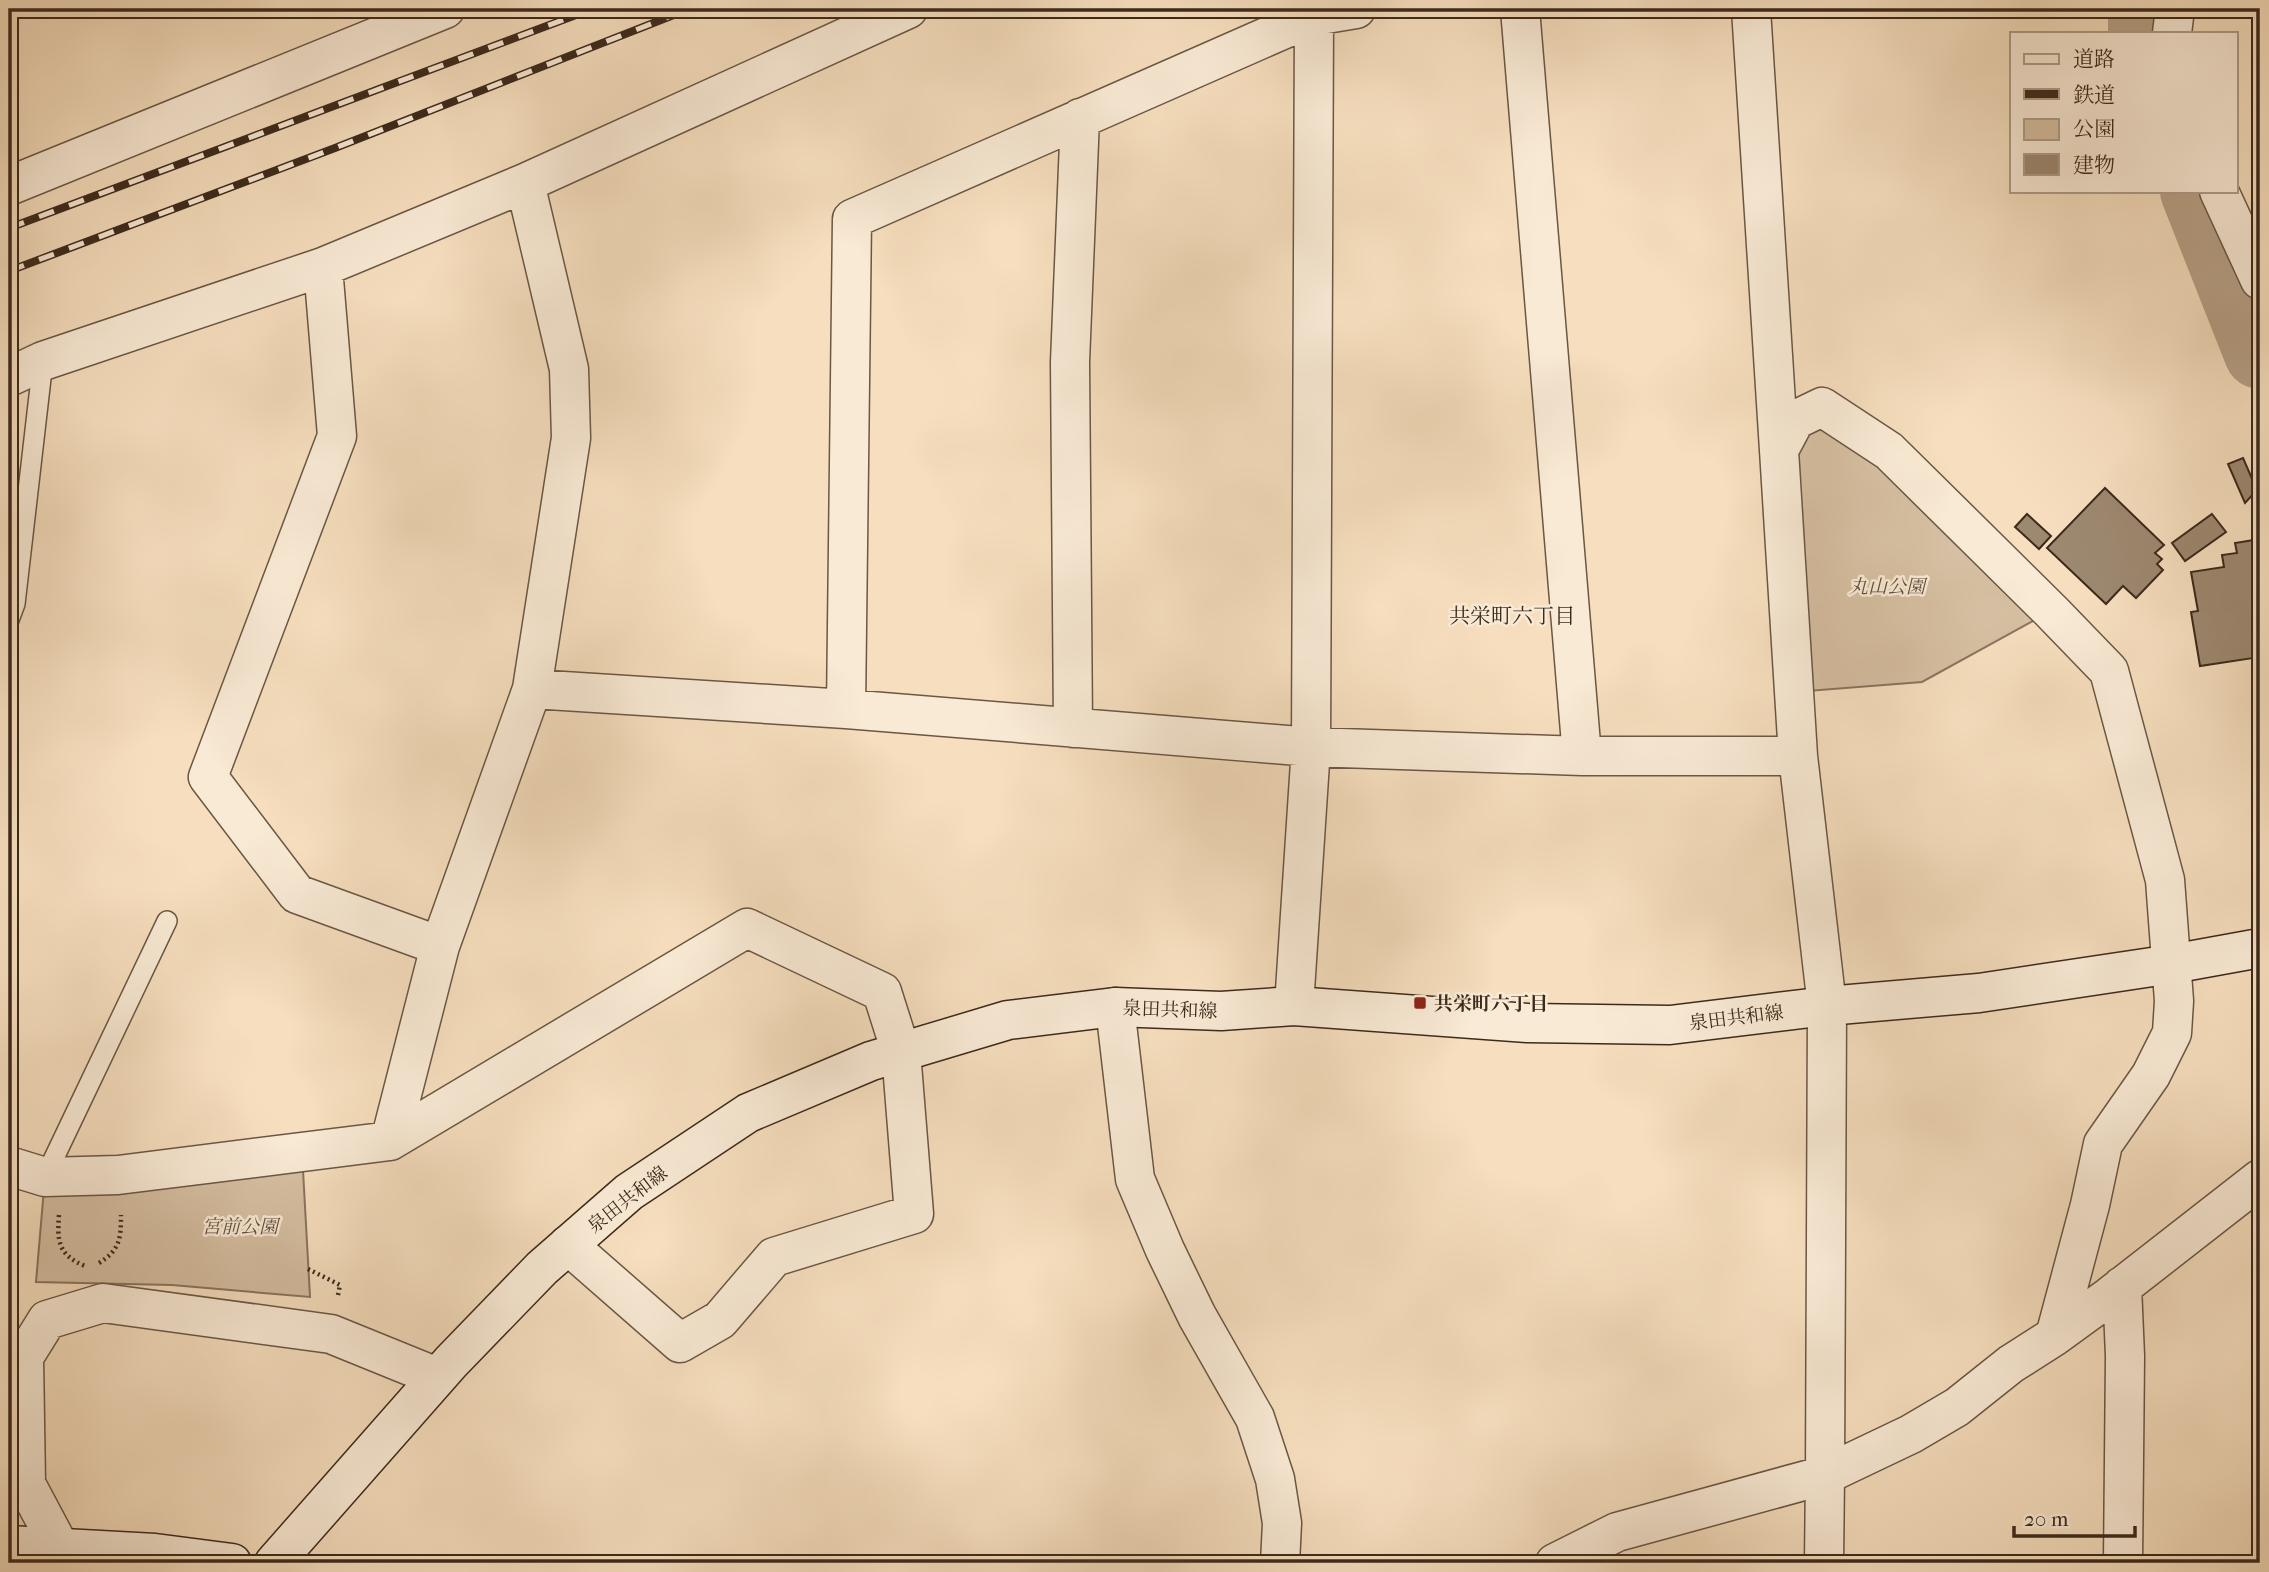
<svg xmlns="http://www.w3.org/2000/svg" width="2269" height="1572" viewBox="0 0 2269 1572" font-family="'IM FELL French Canon','Noto Serif JP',serif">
<rect width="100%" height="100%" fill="#f6debe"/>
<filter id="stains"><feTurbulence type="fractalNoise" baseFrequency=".00286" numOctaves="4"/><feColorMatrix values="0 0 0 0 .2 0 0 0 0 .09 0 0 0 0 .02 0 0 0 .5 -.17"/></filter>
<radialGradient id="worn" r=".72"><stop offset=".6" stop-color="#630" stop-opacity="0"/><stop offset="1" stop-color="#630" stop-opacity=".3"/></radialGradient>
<path fill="#d6bfa2" stroke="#89745f" stroke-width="2" d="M1822 407 2051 611 1922 682 1795 692V420Z
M302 1152 310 1297 172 1285 36 1282 45 1177Z"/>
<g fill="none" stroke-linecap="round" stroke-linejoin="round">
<path stroke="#b7a187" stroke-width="72" d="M2144 9V33
M2196 191 2260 353"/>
</g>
<path fill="#9d8870" stroke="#3c2a1c" stroke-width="2" d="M2243 458 2257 490 2245 503 2228 464Z
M2105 488 2164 545 2155 553 2162 559 2157 564 2163 570 2136 598 2123 586 2106 604 2047 548Z
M2027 514 2051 536 2039 549 2015 527Z
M2212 514 2226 532 2185 561 2172 543Z
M2260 539V579L2253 580 2260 628V657L2200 666 2191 612 2198 611 2191 572 2224 567 2222 555 2237 553 2235 543Z"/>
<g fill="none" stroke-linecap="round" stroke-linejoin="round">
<g stroke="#6a5744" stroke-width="22">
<path id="service" d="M9 620 15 604 43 361
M45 1177 167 921"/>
</g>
<g stroke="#6a5744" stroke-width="41">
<path id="minor" d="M1520 9 1582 756
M1751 9 1779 450
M2172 33 2175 9
M9 186 445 9
M2219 191 2260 280
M323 267 337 436 208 777 297 894 440 946
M9 377 43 361 323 267 525 183 908 9
M532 689 846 709 1311 747 1582 756H1798
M846 709 852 219 1314 16 1356 9
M1073 728 1070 362 1080 118
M1294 1006 1311 747 1314 16
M1115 1007 1135 1179 1165 1250 1197 1316 1255 1418 1275 1479 1282 1523 1280 1563
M390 1141 747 928 882 992 901 1052 914 1214 774 1257 720 1320 680 1343 568 1245
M9 1166 45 1177 118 1175 390 1141 440 946 532 689 571 438 569 369 525 183
M2122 1286 2125 1356 2123 1563
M2055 1336 2090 1205 2103 1144 2151 1075 2172 1033 2174 1001 2165 880 2109 671 2051 611 1889 451 1822 407 1795 420 1779 450 1798 756 1827 1006 1825 1475 1911 1434 1957 1407 2011 1364 2055 1336 2110 1296 2260 1179
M60 1548 26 1484 24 1357 47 1320 103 1303 331 1334 437 1377
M1555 1563 1617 1532 1825 1475"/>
</g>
<g stroke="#6a5744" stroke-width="41">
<path id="tertiary" d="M1824 1563 1825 1475"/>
</g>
<g stroke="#3c2a1c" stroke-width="41">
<path id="secondary" d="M9 1545 155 1553 232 1563
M274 1563 451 1362 542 1268 629 1192 748 1113 871 1061 1008 1020 1115 1007 1221 1011 1294 1006 1528 1023 1670 1025 1827 1006 1979 993 2172 964 2260 948"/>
</g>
<path stroke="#3c2a1c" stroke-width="4.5" stroke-dasharray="2 3.5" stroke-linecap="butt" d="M59 1215C57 1241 58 1255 85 1266
M99 1263C120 1250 121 1238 121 1215
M308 1269 340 1285 338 1295"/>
<use href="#service" stroke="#f9ead5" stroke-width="19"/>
<use href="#minor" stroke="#f9ead5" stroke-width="38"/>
<use href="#tertiary" stroke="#f9ead5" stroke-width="38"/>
<use href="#secondary" stroke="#f9ead5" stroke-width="38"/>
<g stroke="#3c2a1c" stroke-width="8">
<path id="rail" d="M9 228 592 9
M9 271 335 148 689 9"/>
</g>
<use href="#rail" stroke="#f9ead5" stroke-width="5" stroke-dasharray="16" stroke-linecap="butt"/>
</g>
<rect fill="#8f2418" stroke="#f9ead5" stroke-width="2.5" x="1413" y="996" width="14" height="14" rx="3.5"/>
<g text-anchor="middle" stroke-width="5" stroke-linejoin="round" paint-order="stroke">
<g font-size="19" font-style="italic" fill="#624f3e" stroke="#f9ead5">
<text x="1887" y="593">丸山公園</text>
<text x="240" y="1233">宮前公園</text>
</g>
<g font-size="19" font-weight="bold" fill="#3c2a1c" stroke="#f9ead5" text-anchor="start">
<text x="1434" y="1010">共栄町六丁目</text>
</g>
<g font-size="19" fill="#3c2a1c" stroke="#f9ead5">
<text transform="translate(1170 1009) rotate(2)" y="7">泉田共和線</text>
<text transform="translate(1736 1017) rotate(-7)" y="7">泉田共和線</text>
<text transform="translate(627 1199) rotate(-38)" y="7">泉田共和線</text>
</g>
<g font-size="21" fill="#3c2a1c" stroke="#f9ead5">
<text x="1512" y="623">共栄町六丁目</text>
</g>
</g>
<rect width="2269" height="1572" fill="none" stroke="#f6debe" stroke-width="35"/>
<rect x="10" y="10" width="2248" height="1551" fill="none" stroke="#3c2a1c" stroke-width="3.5"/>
<rect x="18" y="18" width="2234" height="1537" fill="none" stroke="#3c2a1c" stroke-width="2"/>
<rect x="2010" y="32" width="228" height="161" fill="#f9ead5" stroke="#ad9d8b" stroke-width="2"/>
<rect x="2024" y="54" width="35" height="10" fill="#f9ead5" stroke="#ad9d8b" stroke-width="2"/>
<text x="2073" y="66" font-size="21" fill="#3c2a1c">道路</text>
<rect x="2024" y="89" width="35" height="10" fill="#3c2a1c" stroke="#ad9d8b" stroke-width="2"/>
<text x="2073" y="102" font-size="21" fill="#3c2a1c">鉄道</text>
<rect x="2024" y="119" width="35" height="21" fill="#d6bfa2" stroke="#ad9d8b" stroke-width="2"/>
<text x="2073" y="136" font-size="21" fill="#3c2a1c">公園</text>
<rect x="2024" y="154" width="35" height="21" fill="#9d8870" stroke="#ad9d8b" stroke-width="2"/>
<text x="2073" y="172" font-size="21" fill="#3c2a1c">建物</text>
<path d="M2014 1526v10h121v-10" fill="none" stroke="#3c2a1c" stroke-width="3.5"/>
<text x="2024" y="1526" font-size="21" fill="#3c2a1c" stroke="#f9ead5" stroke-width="5" paint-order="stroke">20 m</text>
<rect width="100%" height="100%" filter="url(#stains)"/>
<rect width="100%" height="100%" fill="url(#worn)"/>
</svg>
